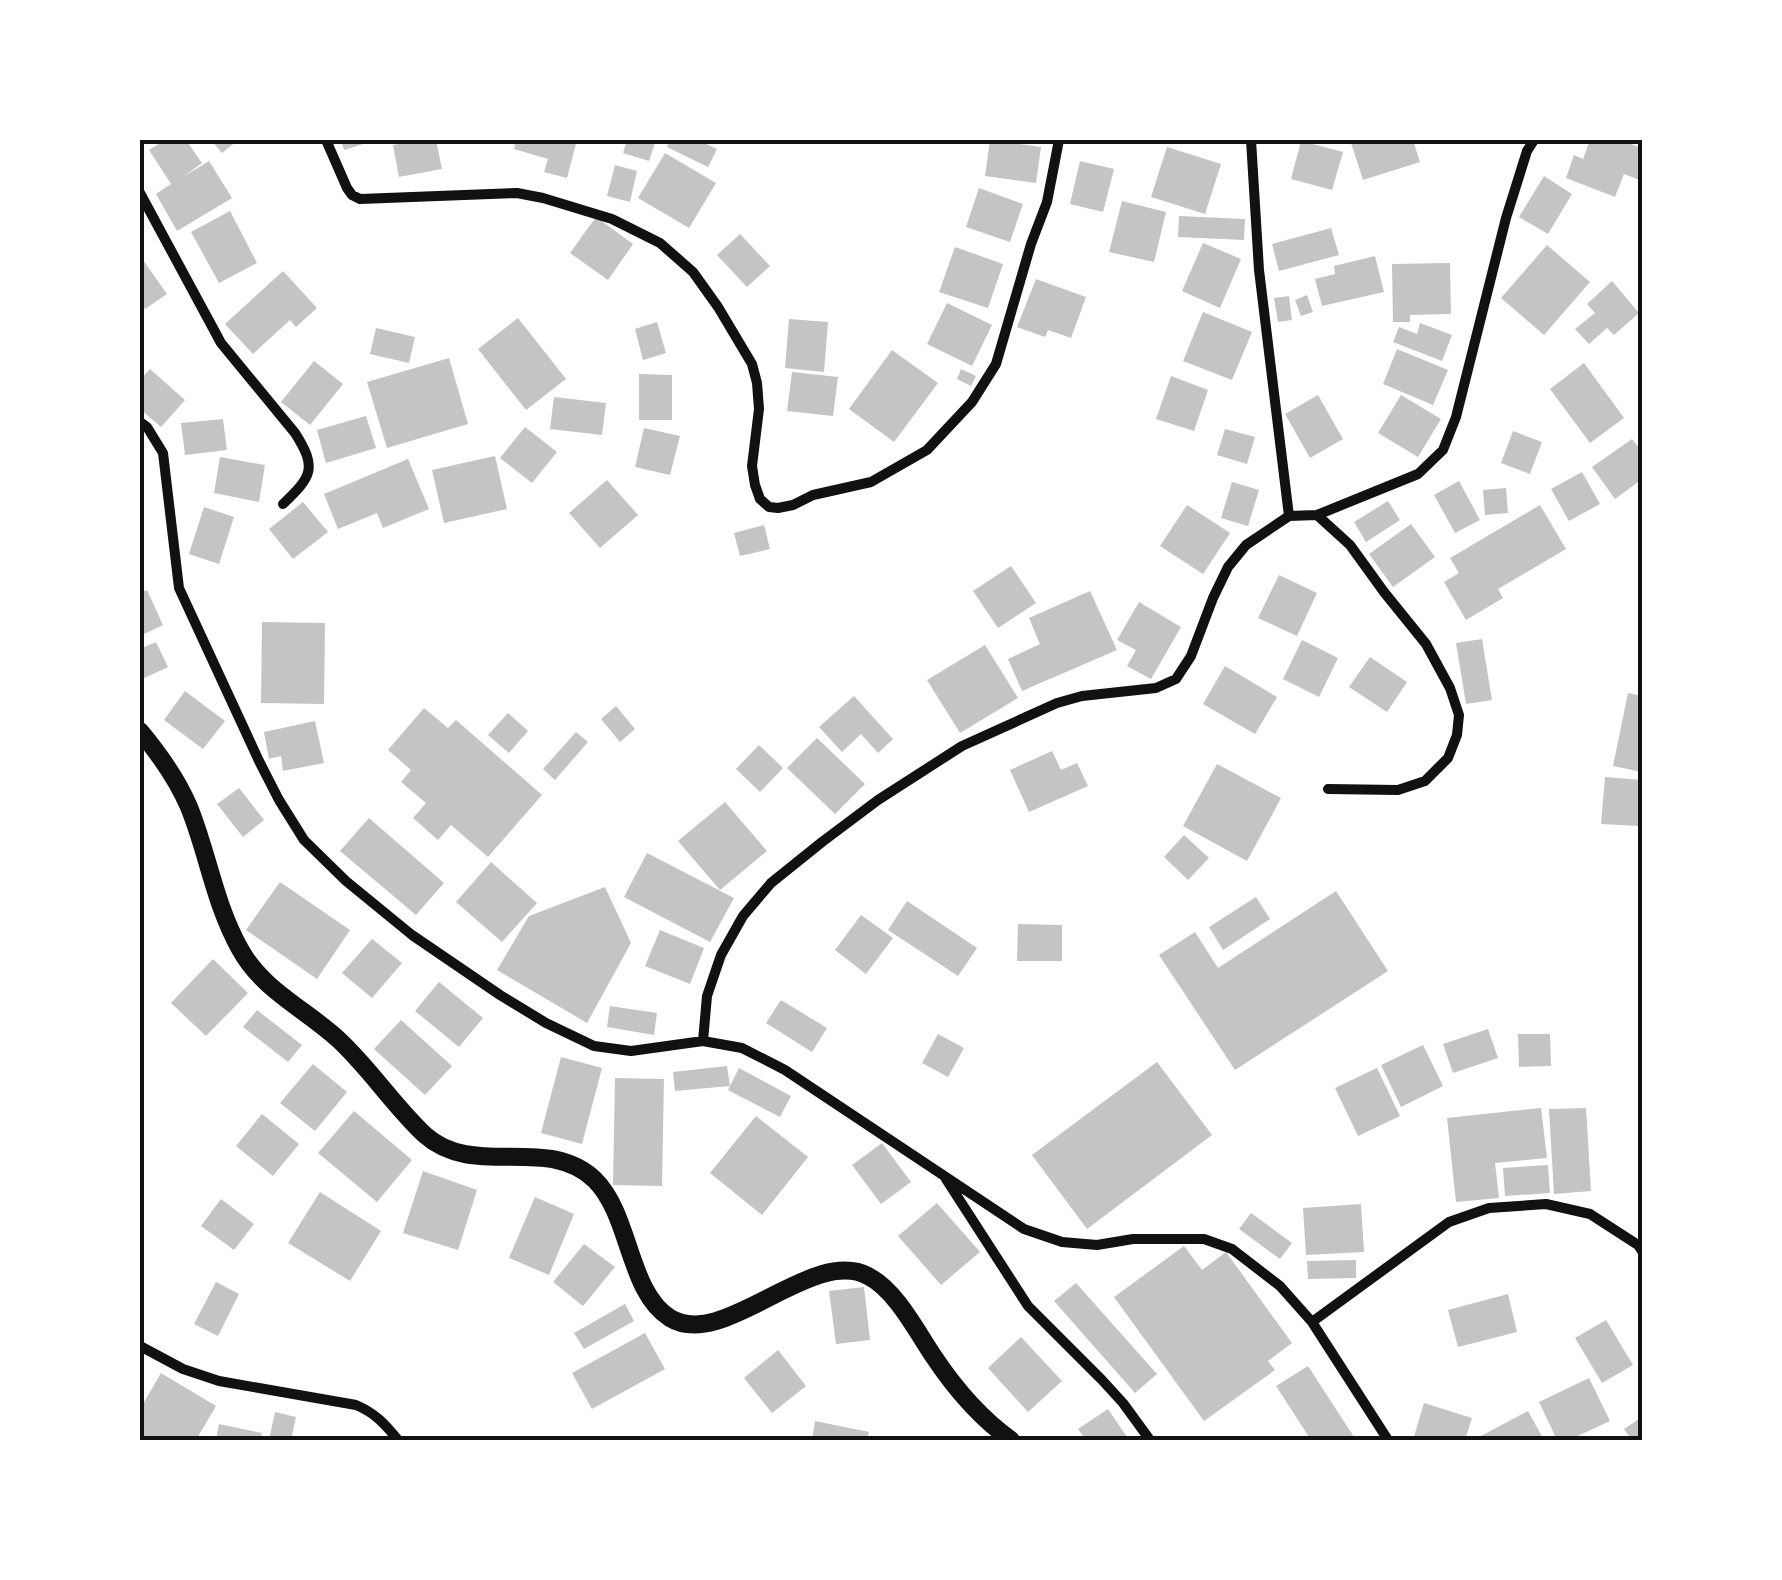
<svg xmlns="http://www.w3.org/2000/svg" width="1782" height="1580" viewBox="0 0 1782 1580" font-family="Cabin,sans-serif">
<rect width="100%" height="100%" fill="#fff"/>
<path fill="#c4c4c4" d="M165 140H186L202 163 183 177 209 161 232 198 177 231 156 194 171 184 149 150Z
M211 140H238L222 153Z
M341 140H373V141L344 150Z
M409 140H436L442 169 399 177 393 145 409 142Z
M516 140H577L567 178 544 172 548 159 514 149Z
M627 140H656L649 161 623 153Z
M670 140H698L717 149 708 167 667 147Z
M990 140 1041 147 1036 183 985 176Z
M1350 140H1413L1420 162 1363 180Z
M1590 140H1620L1642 148V181L1624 174 1615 197 1566 178 1574 155 1583 159Z
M1301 141 1343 152 1332 190 1291 179Z
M1167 147 1221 164 1205 214 1151 197Z
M665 153 716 183 689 228 638 198Z
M1080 161 1114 169 1103 212 1070 204Z
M615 165 637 171 630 202 607 196Z
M1544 176 1572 194 1548 234 1519 217Z
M979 188 1023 204 1010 242 966 227Z
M1122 201 1166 212 1154 262 1109 252Z
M230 211 257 263 219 283 191 232Z
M1179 216 1245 219 1244 240 1178 237Z
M596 217 633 244 608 280 570 253Z
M1331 228 1339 255 1279 271 1272 244Z
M740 234 770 266 747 287 717 255Z
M1203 243 1241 259 1220 308 1182 291Z
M1547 245 1590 282 1544 335 1501 298Z
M955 247 1003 264 988 308 939 292Z
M1375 256 1384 292 1322 306 1315 279 1335 274 1334 266Z
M143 260 167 294 145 309 140 302V262Z
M1450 263 1451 314 1410 315V322H1393L1392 264Z
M283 271 317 308 296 327 290 320 253 354 225 324Z
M1036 279 1086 297 1071 338 1048 330 1045 337 1017 327Z
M1612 281 1639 313 1614 335 1607 328 1589 344 1575 329 1595 313 1587 304Z
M1307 295 1313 312 1301 316 1295 300Z
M1289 296 1292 320 1278 322 1274 298Z
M947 303 992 325 972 366 927 344Z
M1203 312 1252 332 1232 380 1183 361Z
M518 318 566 379 526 410 478 349Z
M789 319 828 322 824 372 785 368Z
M657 322 666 353 643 360 635 329Z
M1420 323 1452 335 1442 361 1393 342 1399 327 1417 334Z
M376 328 415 337 409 363 370 354Z
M1397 349 1448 370 1433 405 1383 384Z
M892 350 938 383 894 442 849 409Z
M449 358 468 424 387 448 367 382Z
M314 361 343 384 310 425 281 402Z
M1584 363 1624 418 1590 443 1550 389Z
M150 369 185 400 161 427 140 409V380Z
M961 369 976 376 971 386 957 379Z
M792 372 838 377 833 416 787 411Z
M639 374 672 375V420H639Z
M1171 376 1208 390 1194 431 1156 419Z
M1318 395 1343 439 1310 458 1285 414Z
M1401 395 1441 419 1418 457 1378 433Z
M554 397 606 403 602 435 550 429Z
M366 416 376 448 326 463 317 430Z
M223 419 227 450 185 455 181 423Z
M525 427 557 452 532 483 500 458Z
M644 428 680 436 670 475 635 467Z
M1225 429 1255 437 1247 464 1217 455Z
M1513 431 1542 442 1530 474 1501 463Z
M1632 439 1642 452V479L1615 499 1592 467Z
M495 456 507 509 444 523 432 470Z
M220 457 265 465 259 502 214 493Z
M408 459 429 509 383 528 377 513 338 529 324 494Z
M1582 472 1600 504 1569 521 1551 489Z
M607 480 638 515 600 548 569 513Z
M1459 481 1480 520 1455 533 1434 495Z
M1232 482 1259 490 1248 526 1221 518Z
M1506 488 1508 513 1485 515 1483 490Z
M1388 501 1400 520 1366 542 1354 522Z
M303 502 328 532 293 559 269 529Z
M1187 505 1230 533 1203 574 1160 546Z
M1540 505 1566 549 1498 589 1503 598 1466 620 1444 582 1459 573 1450 558Z
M204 507 234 517 219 564 189 554Z
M1411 524 1435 557 1393 587 1369 554Z
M764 525 770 549 740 556 734 533Z
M1011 566 1036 603 998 628 973 591Z
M1279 575 1317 593 1297 636 1258 618Z
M147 590 163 625 140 636V593Z
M1090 591 1117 650 1022 691 1008 659 1040 644 1029 618Z
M1139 602 1181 627 1151 679 1127 666 1136 650 1117 640Z
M262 622 325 623 324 704 261 703Z
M1482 639 1492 700 1466 704 1456 643Z
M1302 640 1338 658 1319 697 1283 679Z
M156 642 168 667 140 680V649Z
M985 645 1018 698 960 733 927 680Z
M1370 657 1407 682 1387 712 1349 687Z
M1225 666 1277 697 1255 734 1203 704Z
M185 691 225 721 203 749 164 720Z
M1628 693 1642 696V772L1613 766Z
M854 696 893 739 878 753 861 734 842 752 819 727Z
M616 706 635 729 620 742 601 719Z
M424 708 448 728 456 720 542 795 488 857 451 825 438 840 413 818 426 803 401 782 411 770 388 750Z
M508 713 528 731 509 753 488 735Z
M315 721 324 763 283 771 281 756 269 759 264 732Z
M576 732 588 742 555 780 543 769Z
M817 738 865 784 835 814 787 768Z
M759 745 783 768 760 792 736 769Z
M1052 751 1061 770 1077 763 1088 786 1029 812 1010 770Z
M1217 764 1281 798 1247 861 1183 826Z
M1605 777 1642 780 1639 826 1601 824Z
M239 788 264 820 243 837 217 804Z
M725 802 767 851 720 890 678 841Z
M369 818 444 883 416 915 340 851Z
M1184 835 1209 858 1188 880 1164 857Z
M647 853 734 898 710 942 624 897Z
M491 862 537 903 502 942 456 902Z
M280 882 350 930 317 979 246 930Z
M605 887 631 943 587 1023 497 970 529 916Z
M1336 891 1388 971 1235 1070 1159 955 1195 932 1218 968Z
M1256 897 1270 919 1223 950 1209 927Z
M907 901 977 948 958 976 888 930Z
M861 915 893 938 866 974 835 950Z
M1018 924 1062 925V961H1017Z
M660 930 704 948 690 984 645 966Z
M372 939 402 963 372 998 342 973Z
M213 959 248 993 206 1036 171 1003Z
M439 982 483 1018 459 1047 415 1011Z
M781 1000 827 1028 812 1052 766 1023Z
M610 1006 657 1013 654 1035 607 1027Z
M257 1010 302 1045 288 1062 243 1027Z
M401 1020 452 1066 425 1095 374 1049Z
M1488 1029 1498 1058 1453 1073 1443 1044Z
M938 1034 964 1048 948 1077 922 1063Z
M1518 1034H1550L1551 1066 1519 1067Z
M1423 1045 1443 1086 1401 1107 1381 1065Z
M561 1057 602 1068 582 1144 541 1133Z
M1157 1062 1212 1135 1087 1229 1032 1155Z
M313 1064 347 1092 315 1131 280 1103Z
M727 1066 730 1086 675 1091 673 1072Z
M739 1068 791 1096 780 1117 728 1090Z
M1377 1068 1400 1116 1358 1136 1335 1088Z
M615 1078 664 1079 662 1186 613 1185Z
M1541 1108 1547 1158 1495 1163 1499 1198 1456 1202 1447 1118Z
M1586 1108 1591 1191 1554 1194 1549 1109Z
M354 1111 412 1160 377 1202 318 1153Z
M262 1114 299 1144 273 1176 236 1146Z
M756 1116 808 1157 762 1215 710 1173Z
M882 1143 911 1182 881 1204 852 1165Z
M1548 1165 1550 1193 1505 1196 1503 1168Z
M423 1171 477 1190 458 1250 403 1233Z
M320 1192 381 1231 350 1281 288 1243Z
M535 1197 574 1214 549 1275 509 1258Z
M221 1199 254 1224 234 1250 201 1226Z
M937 1203 980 1252 941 1285 898 1236Z
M1361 1204 1364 1252 1306 1255 1303 1208Z
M1251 1213 1292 1243 1280 1259 1239 1229Z
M584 1244 615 1267 583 1306 553 1282Z
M1184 1246 1202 1270 1226 1252 1292 1343 1268 1361 1275 1370 1204 1421 1114 1297Z
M1356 1260V1278L1308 1279 1307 1261Z
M216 1282 239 1294 218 1336 194 1324Z
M1076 1283 1157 1374 1135 1393 1054 1301Z
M864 1287 870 1340 836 1344 829 1291Z
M1508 1294 1517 1332 1458 1347 1448 1310Z
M625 1304 634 1321 584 1349 574 1333Z
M1606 1320 1633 1365 1602 1383 1575 1338Z
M645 1333 665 1369 592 1409 572 1373Z
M1021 1337 1062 1381 1028 1412 988 1368Z
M778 1350 806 1386 772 1413 744 1378Z
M1308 1366 1356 1440H1311L1276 1386Z
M161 1373 216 1406 196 1440H140V1409Z
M1589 1378 1610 1421 1569 1440H1557L1539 1402Z
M1424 1403 1472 1418 1465 1440H1413Z
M1108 1409 1129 1440H1086L1078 1429Z
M1528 1411 1544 1440H1484L1481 1436Z
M275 1412 296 1417 291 1440H269Z
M1642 1417V1440H1632L1624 1429Z
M815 1421 869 1432 867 1440H812Z
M219 1424 262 1433 261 1440H216Z"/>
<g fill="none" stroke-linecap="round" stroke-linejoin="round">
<path stroke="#111" stroke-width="10" d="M326 140 347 188 352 195 360 199 517 193 543 198 612 219 660 243 693 272 718 307 752 364 757 383 759 409 752 466 755 485 760 499 769 507 778 508 793 505 813 495 871 482 927 450 972 402 996 364 1031 244 1047 202 1059 140
M1251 140 1259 270 1289 516
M140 193 221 343 295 433C318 469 311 477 283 504
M140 422 147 427 163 453 179 588 259 761 279 800 304 840 346 881 412 935 500 995 546 1023 594 1046 631 1051 703 1041 742 1048 785 1070 1024 1229 1062 1242 1097 1245 1133 1239H1204L1232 1249 1280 1286 1312 1322 1388 1440
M1317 515 1350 545 1384 592 1426 644 1450 688 1459 715 1457 735 1448 758 1425 781 1398 790 1328 789
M703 1041 707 996 721 955 743 916 771 883 822 842 878 800 962 746 1057 703 1082 696 1156 688 1176 679 1191 656 1213 598 1228 567 1246 545 1289 516 1317 515 1418 474 1443 450 1456 417 1506 218 1527 151 1534 140
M946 1179 1028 1306 1102 1380 1123 1403 1150 1440
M1312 1322 1449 1222 1489 1208 1546 1204 1590 1214 1638 1245 1642 1251
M140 1346 183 1369 219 1381 356 1405C375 1413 385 1424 398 1440"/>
<path stroke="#111" stroke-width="18" d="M140 731C160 755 177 779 189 807 208 854 215 905 240 949 262 990 307 1010 339 1040 371 1070 394 1106 425 1135 474 1179 548 1134 595 1180 631 1216 628 1292 670 1318 723 1351 812 1246 868 1276 896 1290 917 1332 934 1357 956 1390 979 1417 1011 1440"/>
</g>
<rect width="1782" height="1580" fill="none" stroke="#ffffff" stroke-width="285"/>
<rect x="142" y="142" width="1498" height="1296" fill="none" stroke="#111" stroke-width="4"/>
</svg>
